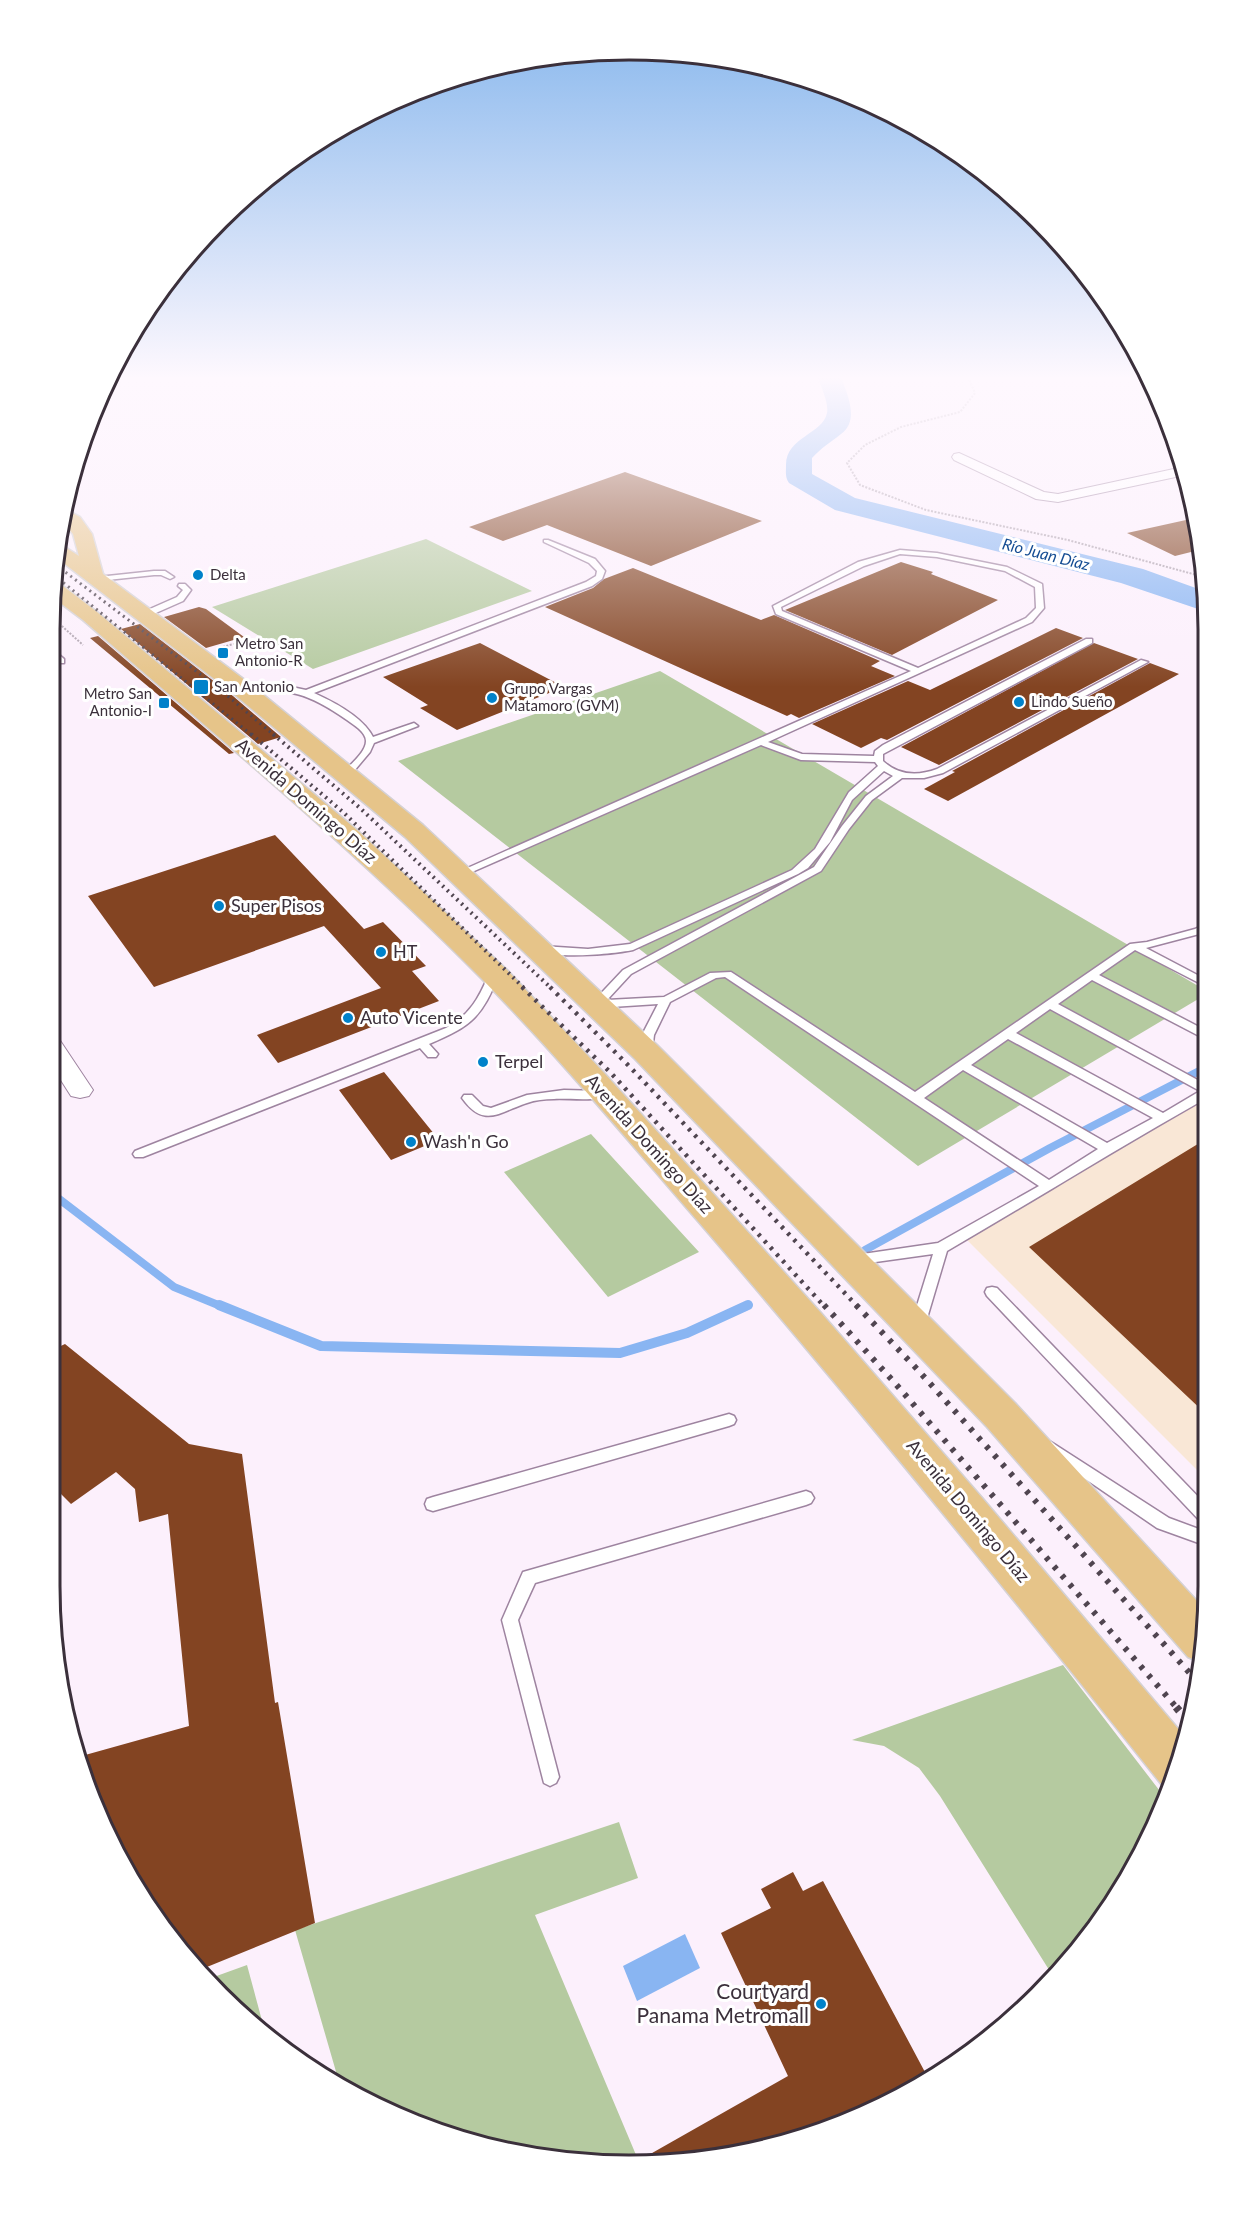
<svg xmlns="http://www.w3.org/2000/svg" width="1258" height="2215" viewBox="0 0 1258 2215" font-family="Lato,sans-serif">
<rect width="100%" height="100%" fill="#fcf0fc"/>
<path fill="#f9e7d6" d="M1205 1096 1207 1480 964 1237Z"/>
<path fill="#b5caa0" d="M426 539 532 591 313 669 212 607Z
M660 671 1205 990V995L918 1166 398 761Z
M591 1134 699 1252 608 1297 504 1172Z
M1063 1665 1166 1799 1131 1876 1051 1973 940 1796 919 1768 884 1746 852 1740Z
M619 1822 638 1878 535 1915 639 2162 479 2146 339 2082 295 1930Z
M247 1965 264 2028 211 1978Z"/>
<path fill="#89b5f2" d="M685 1934 700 1968 637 2001 623 1966Z"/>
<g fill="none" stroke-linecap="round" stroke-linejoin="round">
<path stroke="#89b5f2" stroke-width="8" d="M50 1192 174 1287 223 1307
M865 1250 1050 1148 1205 1068
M745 1307 748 1305"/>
<path stroke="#89b5f2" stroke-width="10" d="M219 1305 321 1346 620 1353 687 1333 748 1305"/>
<path fill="#89b5f2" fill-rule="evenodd" d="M818 377H841C847 394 860 420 841 434 831 442 821 448 812 458V474L855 498 1143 569 1204 591V611L1121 583 835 510 789 483C785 477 786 473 786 465 786 437 823 434 827 413 829 403 821 387 818 377Z"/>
</g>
<path fill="#834422" d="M625 472 762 521 651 566 547 525 503 541 469 527Z
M1195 518 1203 549 1175 556 1127 533Z
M901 562 933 572 931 574 998 600 892 655 785 610Z
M633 568 761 620 774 615 880 661 871 666 895 676 799 718 791 714 787 716 545 607 593 588 604 579Z
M199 607 206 609 244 637 206 648 164 617Z
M140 624 233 696 281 737 258 744 121 629Z
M1056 628 1083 638 887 740 881 738 861 748 812 724 908 681 930 690Z
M98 636 183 709 234 753 229 754 90 638Z
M480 643 564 687 457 730 420 708 428 705 383 677Z
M1094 643 1138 659 939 765 901 747Z
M1150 663 1179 674 948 801 924 789 955 772 952 771Z
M275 835 364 929 383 922 426 966 412 971 439 1001 278 1063 257 1035 381 988 324 926 154 987 88 896Z
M384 1072 439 1140 391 1160 339 1090Z
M1206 1139 1207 1415 1029 1247Z
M65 1344 189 1444 242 1454 275 1703 278 1702 315 1923 202 1969 169 1938 80 1772 78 1757 189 1726 168 1514 139 1522 135 1489 116 1472 71 1504 50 1483V1351Z
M793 1872 803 1891 823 1881 926 2074 850 2122 667 2164 638 2161 788 2076 721 1933 771 1908 761 1889Z"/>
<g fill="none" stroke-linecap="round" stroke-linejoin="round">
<g stroke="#9e84a0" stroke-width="3">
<path id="lane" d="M544 540H548L595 559 605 571 602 579 592 586 314 693C334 702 363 717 373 737L414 723 418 726 374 743 370 752 349 777H343L341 775C348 766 366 753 366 741 366 732 354 725 347 720 307 692 290 689 242 691L238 689 242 687 287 686 306 690 586 582 596 576 597 571 589 563 544 542Z
M900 550 937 553 1007 567 1042 584 1044 608 1032 622 768 742 802 754 874 756 875 751 883 745 1086 639H1092V643L883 754V761C899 776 918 776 937 769L1141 660 1148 662 943 773 924 778H902L872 800 849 829 821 871 631 974 607 1000 664 997 710 973 731 972 915 1092 1130 944 1147 942 1195 929 1205 924V932L1203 933 1146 948 1205 979V986L1135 950 1099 975 1205 1030V1039L1092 980 1058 1004 1205 1084V1099C1118 1148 1033 1201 947 1251L925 1325 923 1329 918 1330 913 1329 911 1325 933 1254 854 1265 849 1264 847 1260 849 1256 938 1243 1039 1186 725 977 716 978 670 1002 654 1035 652 1051 646 1055 640 1051 642 1035 658 1004 596 1008 590 1005 623 970 814 867 842 826 866 796 893 776 884 771 852 800 830 842 808 868 798 874 633 950C613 954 552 960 537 949L542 946 588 949 630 944 792 870 815 849 849 792 878 766 875 762 801 760 761 745 463 876H455L454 874 911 671 776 614 773 606 858 562ZM900 554 937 557 1005 571 1035 587 1036 608 1026 618 918 668 782 611 781 607 864 566ZM1050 1009 1200 1091 1163 1113 1016 1033ZM1008 1039 1153 1118 1107 1143 971 1065ZM963 1070 1098 1149 1049 1180 924 1098Z
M154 571H165L174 577 170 579 161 575H154L98 581 94 579 98 577Z
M179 584H185L191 590 183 601 149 616H143V612L177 597 183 590 178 586Z
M51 648 64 659V663H58L51 654Z
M494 971 499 974C482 1017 472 1026 429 1044L438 1054 436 1057H428L420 1048 143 1157H135L133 1154 135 1151 446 1028C470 1015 479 998 489 974Z
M564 1090 602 1091 608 1095C601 1102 566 1098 554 1099 545 1099 535 1100 527 1103 499 1112 484 1129 462 1098L464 1095H472L483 1106 491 1108 527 1095Z
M992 1287 997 1288 1207 1506V1524L1201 1522 987 1296 985 1292 987 1288Z
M729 1414 734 1416 736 1420 734 1424 729 1426 433 1511 427 1509 425 1504 427 1499 433 1497Z
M1051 1442 1169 1518 1207 1532V1546L1157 1528 1046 1452 1043 1448 1046 1444Z
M806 1491 811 1493 814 1498 811 1503 806 1505 535 1583 518 1620 559 1777 556 1783 550 1786 544 1783 502 1620 523 1572Z"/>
</g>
<g stroke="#9e84a0" stroke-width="2">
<path id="street" d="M959 453 1044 492 1058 494 1183 467 1185 475 1058 502 1036 499 954 460 952 457 954 454Z
M50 1036 59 1039 93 1090 89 1096 80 1098 71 1096 50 1063Z"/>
</g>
<g stroke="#d4d1d4" stroke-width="3">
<path id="primary" d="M67 510 80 517 92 534 103 574 250 684 423 825 657 1045 1015 1403 1207 1612 1200 1662 1188 1657 987 1427 635 1059 405 837 234 694 57 558 60 544 79 556 73 534 64 523Z
M53 581 59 583 97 612 358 831 507 970 605 1074 821 1313 983 1499 1185 1737 1178 1772 1170 1789 1162 1785C1014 1599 864 1415 710 1235 635 1149 562 1060 481 978 356 851 218 737 83 620L51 596Z"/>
</g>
<path stroke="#aea2ae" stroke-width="2" stroke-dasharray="2 1.5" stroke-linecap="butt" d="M968 377 975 393 960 412 901 427 865 445 847 463 860 485 926 510 1068 540 1204 577
M54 619 83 645
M223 647 237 643"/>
<use href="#lane" fill="#fff" fill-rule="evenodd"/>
<use href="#street" fill="#fff" fill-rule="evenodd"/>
<use href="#primary" fill="#e6c489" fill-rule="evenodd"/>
<path stroke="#504550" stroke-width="3" stroke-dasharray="2 4" stroke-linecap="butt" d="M56 565 217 687 275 736
M54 575 253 736"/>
<path stroke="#504550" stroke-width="4" stroke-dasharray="2 4.5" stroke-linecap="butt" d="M251 734 343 812 524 988
M273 734 360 808 551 988"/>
<path stroke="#504550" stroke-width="4.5" stroke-dasharray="3 6" stroke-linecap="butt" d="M522 987 611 1073 825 1307
M550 987 629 1066 858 1307"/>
<path stroke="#504550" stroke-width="6" stroke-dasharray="4 8" stroke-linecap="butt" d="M824 1305 894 1382 1177 1708
M856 1305 917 1369 1196 1680"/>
<path stroke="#504550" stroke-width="8" stroke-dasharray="5 10" stroke-linecap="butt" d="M1176 1707 1188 1721"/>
</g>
<linearGradient id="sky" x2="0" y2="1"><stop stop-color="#82b4ec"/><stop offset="0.55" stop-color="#fef8fe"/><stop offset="1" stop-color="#fef8fe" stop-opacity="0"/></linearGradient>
<rect width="1258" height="687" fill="url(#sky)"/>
<g fill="#0082ca" stroke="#fff" stroke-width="2">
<circle cx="198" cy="575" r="6"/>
<rect x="217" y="647" width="12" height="12" rx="3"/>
<rect x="193" y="679" width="16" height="16" rx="3"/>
<circle cx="492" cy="698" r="6"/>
<circle cx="1019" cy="702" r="6"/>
<rect x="158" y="697" width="12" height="12" rx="3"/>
<circle cx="219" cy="906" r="6"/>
<circle cx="381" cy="952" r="6"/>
<circle cx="348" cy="1018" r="6"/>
<circle cx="483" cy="1062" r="6"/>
<circle cx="411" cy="1142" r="6"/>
<circle cx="821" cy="2004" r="6"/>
</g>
<g text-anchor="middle" stroke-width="6" stroke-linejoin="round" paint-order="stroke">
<g font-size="15" fill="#3b303b" stroke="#fff" text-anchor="start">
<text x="210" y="580">Delta</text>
<text x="235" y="649">Metro San<tspan x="235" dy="17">Antonio-R</tspan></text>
<text x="214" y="692">San Antonio</text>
<text x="504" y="694">Grupo Vargas<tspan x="504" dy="17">Matamoro (GVM)</tspan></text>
<text x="152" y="699" text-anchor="end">Metro San<tspan x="152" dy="17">Antonio-I</tspan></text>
<text x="1031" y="707">Lindo Sueño</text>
</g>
<g font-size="16" font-style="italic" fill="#154d93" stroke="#fff">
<text transform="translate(1046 554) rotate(14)" y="6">Río Juan Díaz</text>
</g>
<g font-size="18" fill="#3b303b" stroke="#fff">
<text transform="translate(306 801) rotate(41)" y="6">Avenida Domingo Díaz</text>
<text transform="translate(649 1144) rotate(48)" y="6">Avenida Domingo Díaz</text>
<text transform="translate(968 1511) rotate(50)" y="6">Avenida Domingo Díaz</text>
</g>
<g font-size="18" fill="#3b303b" stroke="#fff" text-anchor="start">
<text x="231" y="912">Super Pisos</text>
<text x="393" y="958">HT</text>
<text x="360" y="1024">Auto Vicente</text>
<text x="495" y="1068">Terpel</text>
<text x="423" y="1148">Wash'n Go</text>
</g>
<g font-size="21" fill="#3b303b" stroke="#fff" text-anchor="end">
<text x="809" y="1999">Courtyard<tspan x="809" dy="24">Panama Metromall</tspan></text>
</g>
</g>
<path d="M0 0H1258V2215H0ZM629 60H629A569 569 0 0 1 1198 629V1586A569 569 0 0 1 629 2155H629A569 569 0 0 1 60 1586V629A569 569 0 0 1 629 60Z" fill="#fff" fill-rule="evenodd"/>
<path fill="none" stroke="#3b303b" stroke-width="3" d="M629 60H629A569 569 0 0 1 1198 629V1586A569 569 0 0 1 629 2155H629A569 569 0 0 1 60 1586V629A569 569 0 0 1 629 60Z"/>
</svg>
